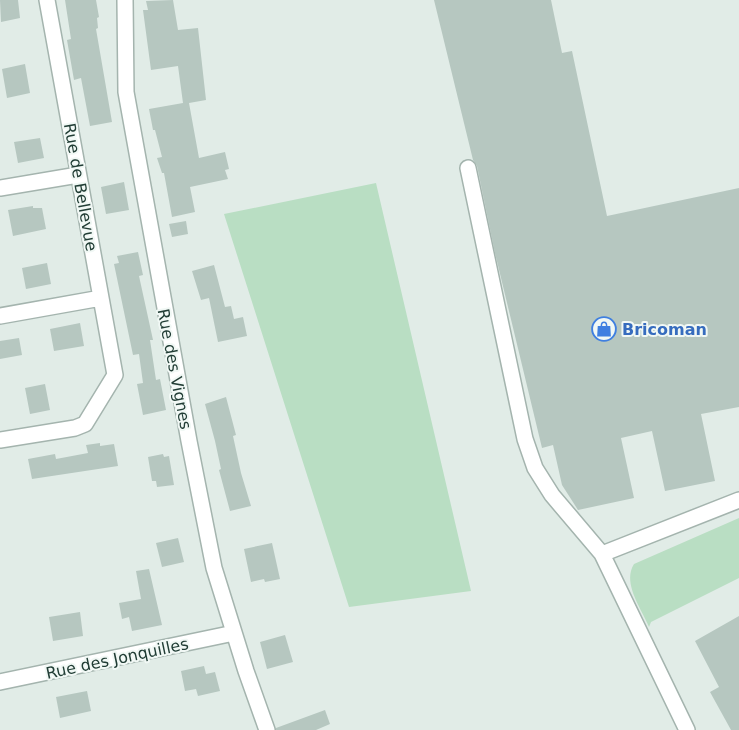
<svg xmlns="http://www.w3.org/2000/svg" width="739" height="730" viewBox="0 0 739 730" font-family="'DejaVu Sans',sans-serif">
<rect width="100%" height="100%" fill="#e1ece7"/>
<path fill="#b9dec3" d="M376 183 471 591 349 607 224 214Z
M739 518V578L651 622 649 627C641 608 622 583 634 564Z"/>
<path fill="#b6c7c0" d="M0 0H18L20 18 1 22Z
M65 0H96L99 17 97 18 98 28 96 29 112 122 90 126 81 78 74 80 67 40 71 39Z
M173 0 178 30 198 28 206 100 189 103 199 158 225 152 229 169 225 170 228 179 190 187 195 212 172 217 164 173H162L157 158 162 157 155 130H153L149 109 183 103 178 66 151 70 143 10H148L146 1Z
M434 0H551L562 53 572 51 607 216 739 188V407L701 414 715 481 665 491 652 431 621 438 634 498 578 510 562 485 553 445 542 448 495 253 477 166 473 160Z
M25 64 30 93 7 98 2 69Z
M40 138 44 158 18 163 14 142Z
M124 182 129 210 106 214 101 187Z
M33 206V208H42L46 229 13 236 8 210Z
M186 221 188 234 172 237 169 224Z
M138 252 143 275 139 276 153 340H150L156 380 160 379 166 410 143 415 137 384 143 383 139 354 133 355 114 264 119 263 117 256Z
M47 263 51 284 26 289 22 268Z
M214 265 225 307 231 306 234 319 243 317 247 336 218 342 209 298 201 300 192 271Z
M80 323 84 346 54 351 50 329Z
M19 338 22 355 0 359V341Z
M45 384 50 410 30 414 25 388Z
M226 397 236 435 233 436 241 473 251 506 230 511 219 470 221 469 215 441 205 404Z
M100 443V446L114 444 118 466 32 479 28 459 55 454 56 459 88 453 86 445Z
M163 454 164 457 169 456 174 485 157 487 156 481H152L148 457Z
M178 538 184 562 162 567 156 543Z
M272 543 280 579 265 582 264 579 251 582 244 549Z
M149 569 162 625 132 631 129 617 122 619 119 603 141 599 136 571Z
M80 612 83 636 53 641 49 617Z
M739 616V730H731L710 692 719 687 695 641Z
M285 635 293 662 267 669 260 642Z
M204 666 206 674 215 672 220 691 198 696 196 689 185 691 181 671Z
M87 691 91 711 60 718 56 697Z
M325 710 330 724 316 730H276V728Z"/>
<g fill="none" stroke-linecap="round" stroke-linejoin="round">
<g stroke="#a4b4ae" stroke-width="18">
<path id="minor" d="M125 0 126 92 189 441 214 568 246 671 267 730
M468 168 525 439 535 468 552 495 602 554 687 730
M0 188 78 175
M0 316 101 298
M0 440 75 428 85 424 115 375 47 0
M602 554 739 500
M0 682 234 633"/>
</g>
<use href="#minor" stroke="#fff" stroke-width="15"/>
</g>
<defs>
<g id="shop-ring" transform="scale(1.25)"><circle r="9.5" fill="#f1f8f5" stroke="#3f7fe0" stroke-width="1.5"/><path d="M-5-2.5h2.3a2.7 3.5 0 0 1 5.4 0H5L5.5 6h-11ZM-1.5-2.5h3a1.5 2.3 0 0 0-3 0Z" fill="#3f7fe0"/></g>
</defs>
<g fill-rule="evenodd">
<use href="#shop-ring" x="604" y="329"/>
</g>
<g text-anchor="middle" stroke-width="4" stroke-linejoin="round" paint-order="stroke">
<g font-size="16" fill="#213d35" stroke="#f1f8f5">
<text transform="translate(81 187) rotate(80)" y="6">Rue de Bellevue</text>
<text transform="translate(175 369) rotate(79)" y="6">Rue des Vignes</text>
<text transform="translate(117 658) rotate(-12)" y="6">Rue des Jonquilles</text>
</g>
<g font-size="16" font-weight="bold" fill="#366cbe" stroke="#f1f8f5" text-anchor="start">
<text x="622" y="335">Bricoman</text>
</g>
</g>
</svg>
